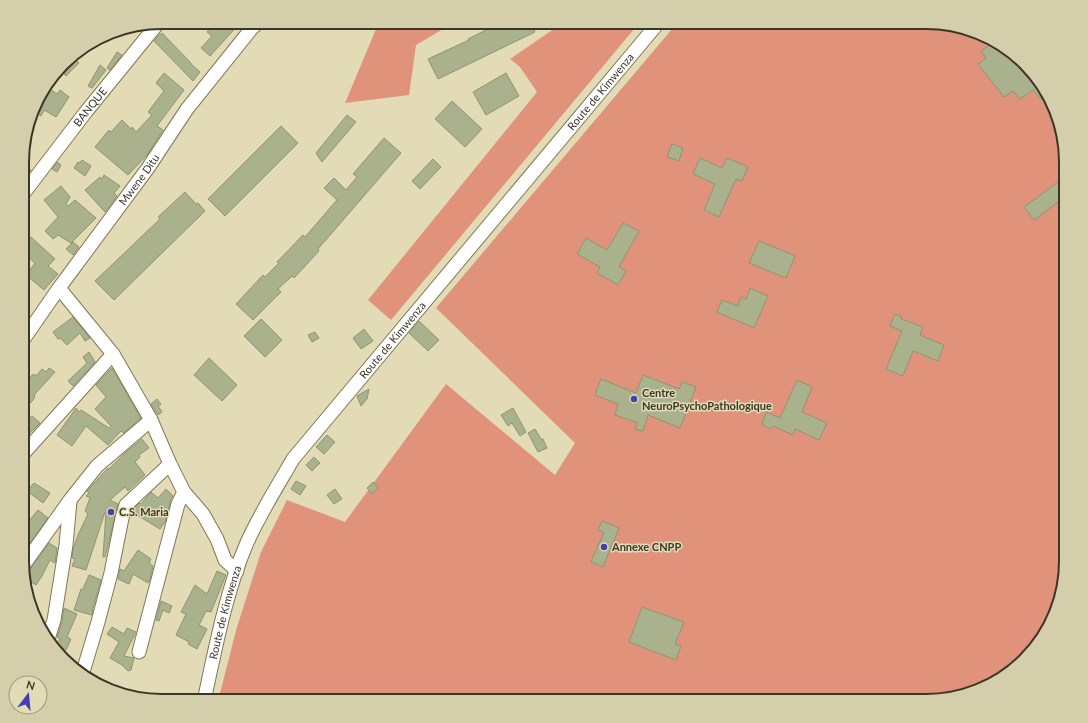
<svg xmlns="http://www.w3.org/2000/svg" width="1088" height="723" viewBox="0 0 1088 723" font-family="Lato,sans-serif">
<rect width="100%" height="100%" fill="#e2dbb5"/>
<path fill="#e1927a" d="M379 22H455L416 45 409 95 345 103Z
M564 22H640L391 320 368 300 537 92 520 67 510 59Z
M678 22H926L971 29 1004 46 1047 92 1066 153V570L1042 639 996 682 935 701H218L237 627 261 552 287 500 345 522 446 384 555 475 575 443 436 308Z"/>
<path fill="#a9b18d" stroke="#8e9572" d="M216 22H241L210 56 201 48 212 36 207 32Z
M502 22H530L535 32 438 79 428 59 469 40 468 39Z
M162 33 191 63V64L200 72 193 81 154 41 160 34 161 35Z
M995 41 1004 46 1048 94 1041 99 1033 90 1020 99 1013 91 1004 97 978 64 986 58 981 51Z
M117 52 122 55 110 70 107 68Z
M72 56 79 63 66 76 60 70Z
M100 65 106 70 92 88 88 86Z
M164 73 184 90 157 126 163 130 147 155 128 175 95 147 109 130 111 132 122 120 131 129 132 127 136 132 152 115 148 112 164 91 156 83Z
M506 73 519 96 486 115 473 92Z
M47 87 57 94 60 90 69 97 56 117 44 110 41 116 33 111 35 103Z
M452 101 482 129 465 147 435 119Z
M347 115 356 122 322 162 316 153Z
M281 126 298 143 225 216 208 199Z
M384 138 401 153 318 249 319 251 294 278 292 276 278 289 281 292 253 320 236 304 263 275 265 277 279 263 277 262 303 235 305 237 337 200 324 188 334 178 346 190 357 177 353 174Z
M672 144 683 148 679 161 667 157Z
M700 158 722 168 727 158 748 167 742 181 736 179 719 217 704 210 715 184 693 174Z
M433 159 441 167 420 189 412 181Z
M82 160 91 166 85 176 74 168 78 162 80 163Z
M57 162 61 165 57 172 52 169Z
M27 166 31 170 23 181V171Z
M104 175 120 186 114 193 117 196 105 212 85 190 100 177 102 179Z
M1066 176V196L1034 220 1024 207Z
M61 186 70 197 66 204 68 206 75 200 96 218 71 243 58 235 53 239 45 231 58 217 44 200Z
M185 192 196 204 198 203 205 211 114 300 95 281 160 219 158 217Z
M623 223 639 231 619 267 626 271 618 285 597 273 600 267 577 254 586 238 607 250Z
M31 237 55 259 48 266 58 274 44 290 26 275 35 263 23 253V246Z
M759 241 795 256 786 278 749 263Z
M73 242 79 247 73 255 66 249Z
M750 288 768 296 754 328 717 312 722 300 738 306 741 297 746 299Z
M895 314 902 317 901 319 923 327 920 335 944 345 938 361 913 351 903 376 886 369 902 331 890 326Z
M73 317 90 338 85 341 80 333 67 345 60 338 58 339 53 332Z
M261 319 282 340 265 357 244 336Z
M419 321 439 340 428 351 409 333Z
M364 329 373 341 361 349 353 338Z
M315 332 319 338 312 342 308 335Z
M89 352 95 362 73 386 68 381 87 363 83 357Z
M209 358 237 385 222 401 194 375Z
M49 368 55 372 34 395 35 396 33 400 23 411V385L33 374 36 376 42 369 46 372Z
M112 368 141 418 124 433 121 431 108 445 86 426 72 446 57 435 76 408 79 412 81 410 109 428 111 426 95 409 106 397 96 385Z
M643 375 679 389 682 382 696 387 680 428 648 415 643 431 635 429 638 423 615 415 618 404 595 395 601 379 636 393Z
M797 380 812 387 802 412 827 423 819 440 795 429 793 435 773 426 771 429 762 425 766 412 780 418Z
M369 389 367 399 361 406 357 396Z
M157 399 161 404 158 406 162 412 158 415 151 404Z
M513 408 526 432 520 436 512 423 508 426 501 415Z
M27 416 30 418 32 416 40 423 27 436 23 433V420Z
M535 429 541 439H543L547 448 538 452 528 433Z
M327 435 335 442 324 454 316 447Z
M142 439 149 448 139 455 140 457 135 462 145 475 128 491 125 487 110 500 118 504 105 557H103L106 512H105L86 570 72 566 75 559 72 558 73 549 78 535 88 514 85 511 90 498 86 496 89 493 87 491 108 468 109 469 125 453Z
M314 457 320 463 312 471 306 465Z
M296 481 306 486 300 495 291 489Z
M373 482 378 488 372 494 367 488Z
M34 483 50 493 43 503 27 491Z
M166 489 173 496 171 499 165 522 160 529 132 512 133 509 139 503 141 504 151 492 158 498Z
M335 489 342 499 334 504 327 495Z
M38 510 48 518 28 546 23 543 27 536 23 533V517L29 521Z
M602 521 619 528 603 567 591 562 604 532 598 530Z
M49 543 57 548 55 563 50 560 42 576 36 585 24 577Z
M138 550 151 559 149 563 153 566 150 579 148 583 133 574 129 584 118 579 120 569 124 571Z
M217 571 226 575 211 612 206 611 199 625 207 629 197 649 188 644 189 642 176 635 186 614 181 612 195 585 207 594Z
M89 575 101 580 93 608H92L93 609 92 615 74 610 81 589H83Z
M161 601 172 606 169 613 163 610 159 621 156 620Z
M642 607 684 622 675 644 681 646 676 660 629 642Z
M64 608 77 614 67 637 71 639 66 650 57 645 60 639 57 637 62 622Z
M112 627 124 634 127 628 136 632 124 656 134 658 131 670 128 671 122 665 110 658 119 642 107 634Z"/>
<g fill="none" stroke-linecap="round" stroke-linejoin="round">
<g stroke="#807856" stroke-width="15">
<g id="minor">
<path id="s1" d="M23 194 85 113 159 22"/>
<path d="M59 288 113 354 151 420 170 464 184 492 203 514 217 539 225 560 237 571"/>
<path id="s2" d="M23 340 59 288 148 168 187 109 252 28 259 22"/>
<path d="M23 454 113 354"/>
<path d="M23 566 70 500 97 466 151 420"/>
<path d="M48 639 54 620 66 545 70 501"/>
<path d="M139 652 178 504 184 492"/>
<path d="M82 675 98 622 111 573 122 518 126 505 170 464"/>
<path id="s3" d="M204 701C215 650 226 592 246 545 259 515 277 487 293 459L659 22"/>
</g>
</g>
<use href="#minor" stroke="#fff" stroke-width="13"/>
</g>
<g fill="#4340b6" stroke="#e2dbb5" stroke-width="1.5">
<circle cx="634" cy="399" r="4"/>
<circle cx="111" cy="512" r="4"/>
<circle cx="604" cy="547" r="4"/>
</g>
<g text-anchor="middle" stroke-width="3" stroke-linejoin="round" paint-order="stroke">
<g font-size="11" fill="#3a3728" stroke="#e2dbb5">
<text dy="4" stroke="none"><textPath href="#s3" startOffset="739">Route de Kimwenza</textPath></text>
<text dy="4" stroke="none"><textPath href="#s1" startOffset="110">BANQUE</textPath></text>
<text dy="4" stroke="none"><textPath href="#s2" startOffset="198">Mwene Ditu</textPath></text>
<text dy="4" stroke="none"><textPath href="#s3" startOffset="415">Route de Kimwenza</textPath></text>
<text dy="4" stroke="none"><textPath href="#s3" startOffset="91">Route de Kimwenza</textPath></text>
</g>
<g font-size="11" font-weight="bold" fill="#3a3728" stroke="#e2dbb5" text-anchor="start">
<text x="642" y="397">Centre<tspan x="642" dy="13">NeuroPsychoPathologique</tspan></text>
<text x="119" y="516">C.S. Maria</text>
<text x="612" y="551">Annexe CNPP</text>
</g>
</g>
<path d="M0 0H1088V723H0ZM162 29H926A133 133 0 0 1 1059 162V561A133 133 0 0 1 926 694H162A133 133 0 0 1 29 561V162A133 133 0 0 1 162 29Z" fill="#d5ceaa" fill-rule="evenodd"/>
<path fill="none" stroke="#3a3728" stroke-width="2" d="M162 29H926A133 133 0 0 1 1059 162V561A133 133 0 0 1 926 694H162A133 133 0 0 1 29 561V162A133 133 0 0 1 162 29Z"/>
<g transform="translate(28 695) rotate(16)"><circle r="19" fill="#e2dbb5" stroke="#9f997d"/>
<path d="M0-3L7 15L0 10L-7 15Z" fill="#4340b6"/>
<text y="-6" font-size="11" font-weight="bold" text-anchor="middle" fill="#3a3728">N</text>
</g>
</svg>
